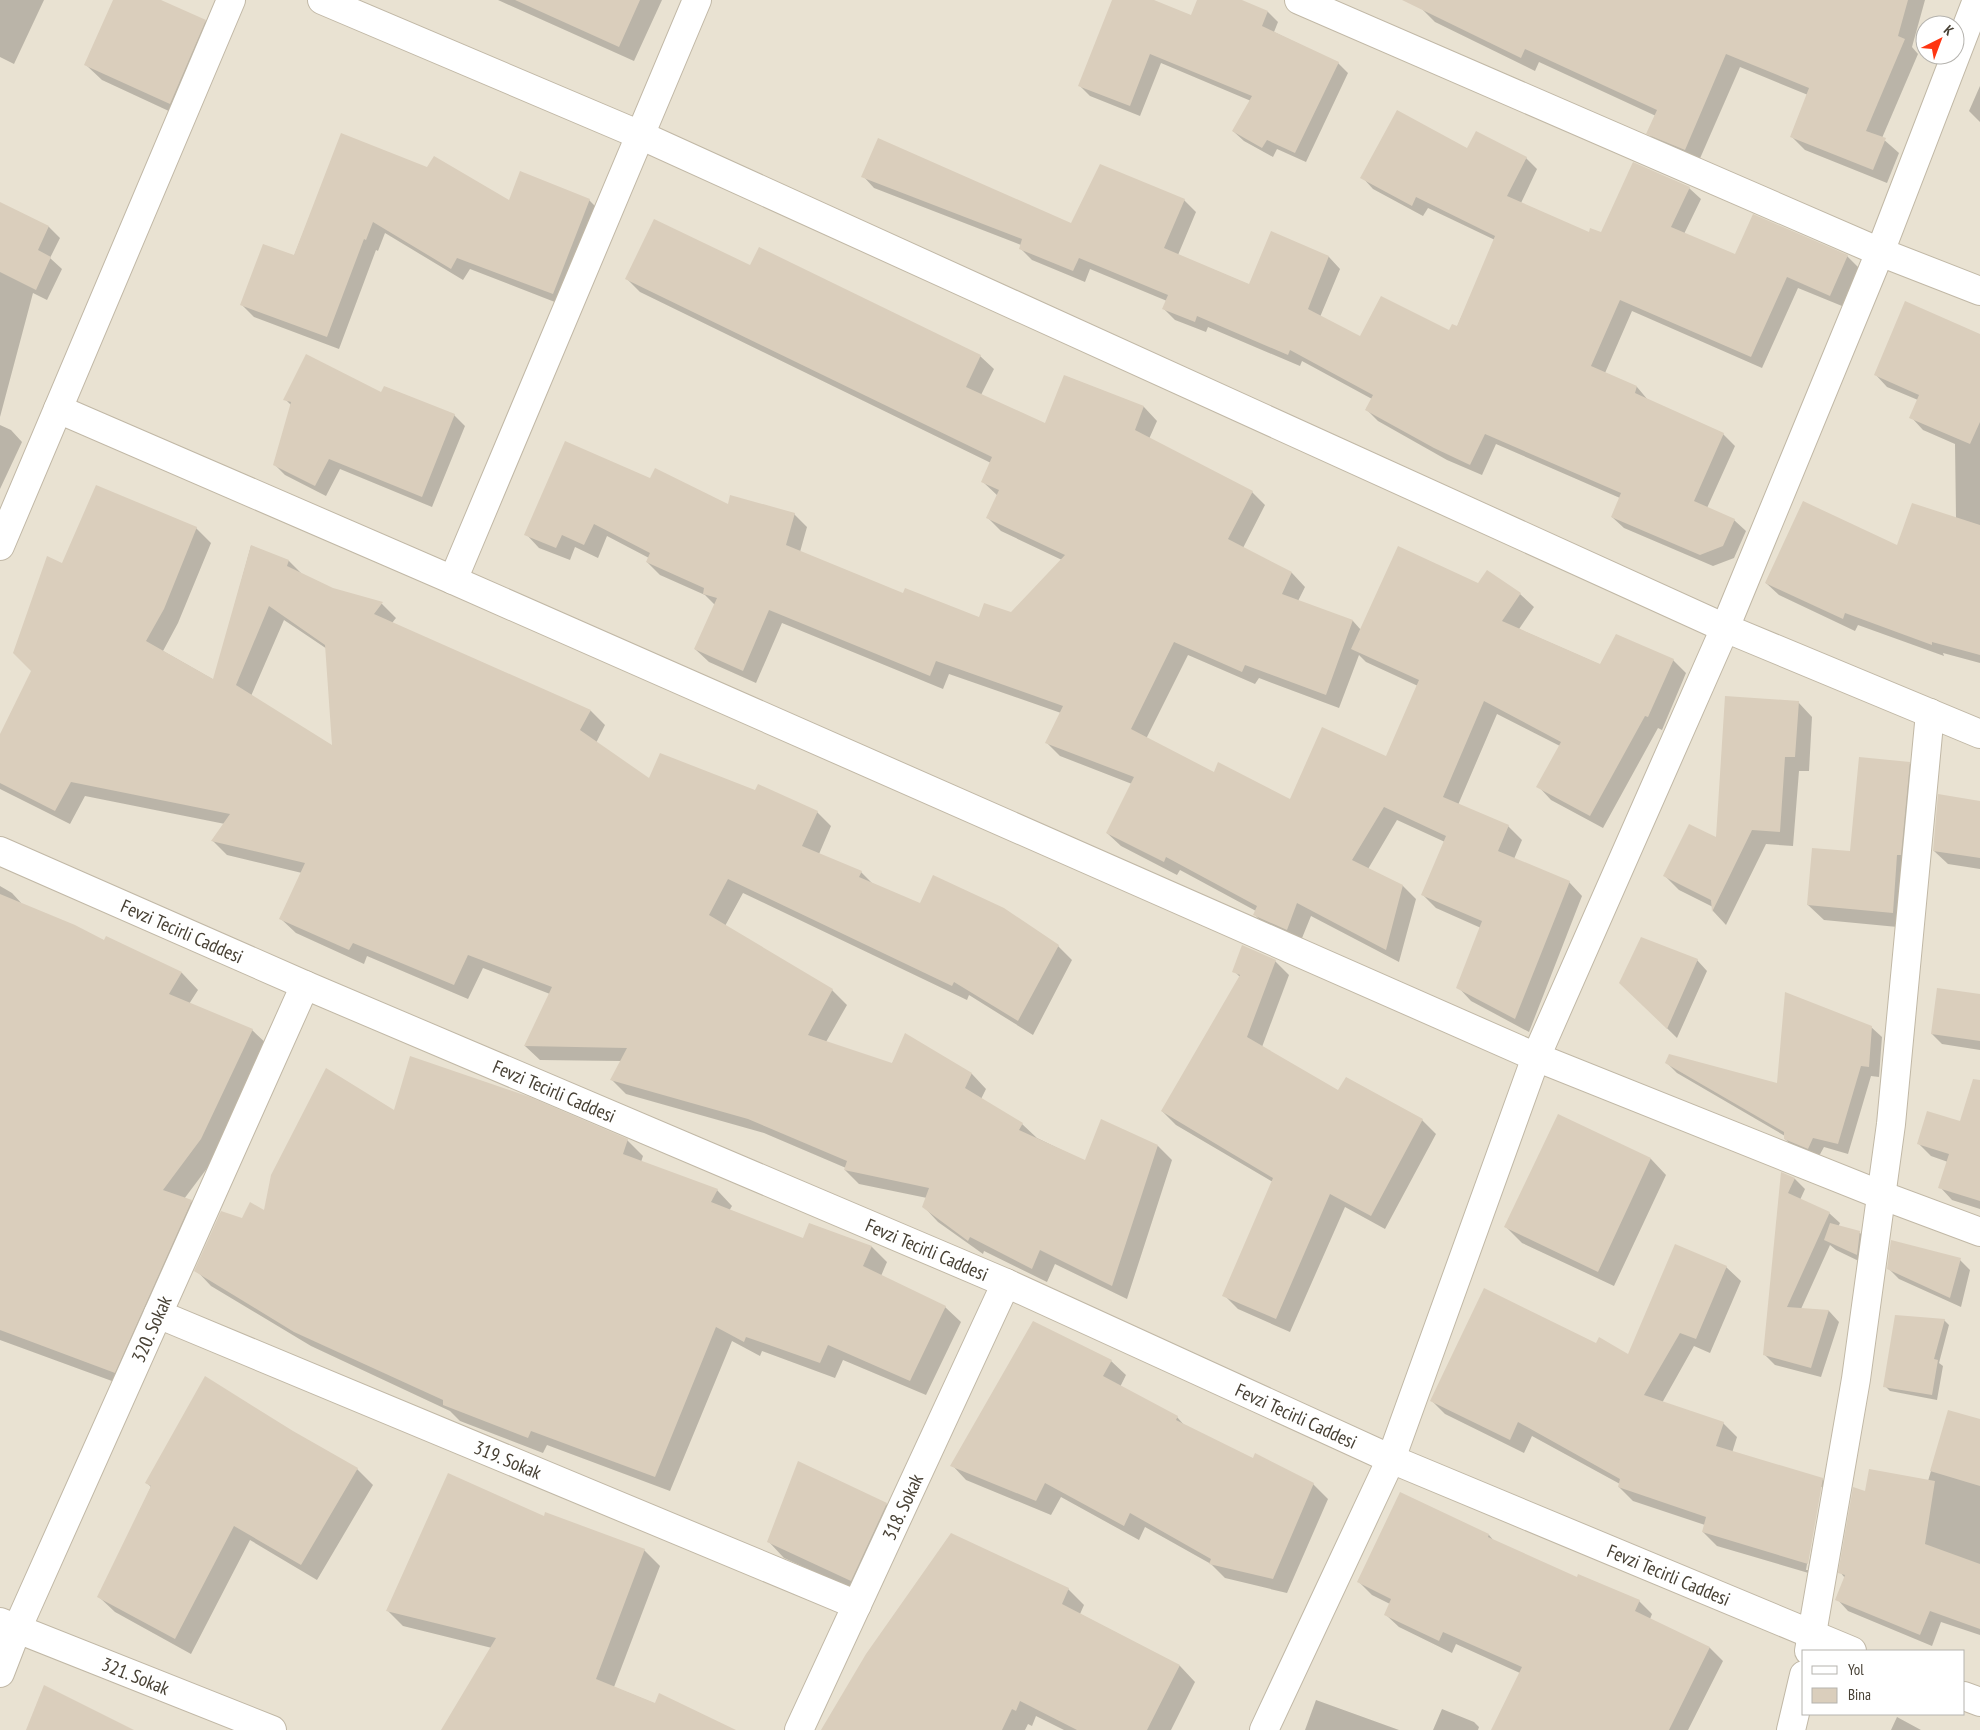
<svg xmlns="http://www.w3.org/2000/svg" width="1980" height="1730" viewBox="0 0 1980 1730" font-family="'PT Sans Narrow',sans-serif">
<rect width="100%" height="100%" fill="#f4f0e5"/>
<path fill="#e9e2d2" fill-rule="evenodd" d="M0 0H1980V1730H0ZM1925 25H1955V55H1925ZM1804 1651H1964V1714H1804Z"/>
<path fill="#0003" fill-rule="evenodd" d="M0 0H44L14 64 0 57Z
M115 0H158L205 21 221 37 186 119 102 80 86 65Z
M498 0H662L634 61Z
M1113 0H1150L1191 17 1199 0H1239L1268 12 1278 22 1274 32 1338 63 1348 73 1306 162 1277 149 1273 157 1244 141 1233 131 1251 101 1161 63 1140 116 1090 96 1080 86Z
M1425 0H1925L1912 47 1918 54 1882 138 1899 153 1887 183 1805 150 1791 136 1808 95 1740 67 1698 163 1661 147 1648 133 1656 116 1539 62 1535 71 1435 22 1421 8Z
M1980 86V122L1969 111Z
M342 135 509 202 589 200 601 212 565 306 470 269 463 280 385 233 378 251 376 250 339 349 254 317 242 305 294 256Z
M1468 150 1526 158 1537 169 1521 203 1589 233 1601 234 1689 188 1701 199 1684 234 1735 256H1847L1859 268 1842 306 1798 288 1762 368 1632 311 1605 373 1637 387 1648 400 1723 434 1735 446 1707 508 1734 520 1746 531 1734 558 1713 566 1624 528 1612 517 1620 498 1496 444 1482 475 1447 460 1378 421 1366 409 1372 399 1302 361 1300 366 1208 327 1206 332 1175 320 1164 309 1167 301 1090 269 1085 282 1032 260 1020 248 1021 245 874 188 863 176 1072 225 1184 200 1196 212 1178 255 1250 285 1272 233 1329 257 1340 269 1320 317 1360 338 1449 332 1457 327 1495 240 1428 208 1423 216 1373 189 1362 177Z
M0 203 49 227 60 238 50 258 62 269 47 300 33 293 0 417Z
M750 267 980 356 994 369 981 395 1045 425 1065 376 1144 407 1157 421 1149 439 1252 492 1265 505 1243 548 1292 573 1305 587 1298 601 1353 621 1361 630 1478 585 1520 594 1534 607 1519 629 1601 665 1673 660 1686 673 1662 730 1658 728 1603 828 1551 800 1538 786 1560 746 1497 714 1458 805 1508 826 1522 840 1514 859 1569 882 1582 896 1529 1032 1471 1001 1458 987 1481 928 1436 908 1423 895 1445 842 1397 820 1368 869 1403 886 1416 899 1399 962 1311 916 1300 943 1268 928 1255 915 1256 911 1180 870 1177 875 1121 846 1107 833 1132 784 1060 756 1047 743 1061 713 949 674 943 689 782 623 756 683 709 662 695 649 715 605 705 595 660 575 647 562 649 558 607 536 598 558 575 547 570 560 539 548 526 534 651 480 729 506 794 514 807 527 800 552 904 595 980 618 1012 614 1062 560 1001 531 988 518 998 496 983 482 991 463 640 292 627 279ZM1188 655 1255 684 1259 678 1339 708 1359 655 1366 662 1418 686 1387 758 1291 800 1214 773 1146 739Z
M1980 335V663L1943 653 1944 656 1858 625 1855 631 1779 595 1766 583 1897 546 1956 518 1955 444 1923 430 1911 417 1918 400 1887 387 1875 374Z
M385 387 454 415 465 426 432 507 340 469 326 496 285 475 274 464 291 405 285 399 382 393Z
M0 425 11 430 22 442 0 489Z
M196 528 211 543 178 623 163 651 214 680 251 546 289 561 302 574 333 589 382 604 396 618 392 623 591 711 605 725 596 743 650 780 756 792 817 812 831 826 819 854 861 872 873 884 921 905 1058 946 1072 960 1033 1035 969 995 967 1000 743 893 725 926 832 990 847 1005 826 1042 892 1064 906 1035 972 1074 986 1089 981 1099 1022 1124 1037 1138 1086 1162 1158 1146 1172 1160 1127 1299 1055 1264 1047 1282 984 1251 983 1254 938 1222 924 1207 927 1198 859 1184 845 1170 846 1168 764 1133 626 1094 612 1080 621 1061 540 1060 525 1046 550 994 483 968 468 999 367 956 364 964 296 933 281 919 302 873 227 855 213 841 225 824 85 796 70 824 0 789V737L32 671 63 565ZM284 620 327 649 334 747 251 696Z
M1798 702 1812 717 1809 771H1799L1793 846 1766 844 1726 925 1713 911V907L1679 890 1665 876 1717 839Z
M1909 763 1925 779 1908 928 1824 920 1808 905 1852 853Z
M1980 802V869L1948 864 1934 851Z
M0 886 12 893 23 905 105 941 107 938 182 973 198 990 189 1004 252 1030 269 1046 217 1155 184 1199 191 1201 207 1218 131 1388 0 1340Z
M1697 960 1707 971 1677 1038 1620 982Z
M1275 961 1289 975 1262 1047 1339 1092 1422 1120 1436 1134 1385 1229 1345 1207 1290 1332 1238 1309 1224 1295 1273 1182 1176 1125 1162 1111 1240 977 1234 971Z
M1980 995V1050L1942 1044 1932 1034Z
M1871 1027 1882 1037 1879 1077 1871 1076 1848 1154 1824 1147 1818 1158 1796 1149 1785 1139V1136L1677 1073 1667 1063 1778 1085Z
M395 1112 627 1140 643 1156 641 1162 717 1190 732 1206 729 1211 803 1240 810 1224 872 1247 887 1262 881 1276 945 1307 961 1322 926 1395 843 1360 835 1378 762 1351 760 1356 732 1341 670 1491 547 1445 543 1453 460 1421 450 1411 311 1346 211 1286 196 1270 242 1220 265 1212Z
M1559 1116 1651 1159 1666 1175 1614 1286 1522 1243 1506 1227Z
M1980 1129V1209L1952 1200 1940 1187 1948 1162 1931 1156 1918 1143Z
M1782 1173 1795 1179 1805 1189 1800 1200 1829 1213 1840 1223 1838 1227 1860 1233 1870 1243 1867 1265 1836 1250 1830 1245 1801 1309 1829 1311 1839 1322 1821 1377 1775 1365 1765 1355Z
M1960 1260 1970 1270 1961 1307 1899 1279 1888 1268Z
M1726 1267 1741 1281 1710 1353 1694 1346 1662 1403 1723 1423 1737 1437 1732 1453 1822 1479 1837 1494 1822 1577 1717 1546 1703 1532 1705 1525 1633 1501 1619 1487 1620 1484 1532 1436 1524 1453 1445 1414 1431 1400 1596 1344 1628 1355ZM1820 1487H1823L1808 1570H1806Z
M1944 1320 1949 1325 1939 1363 1943 1366 1937 1400 1890 1391 1885 1386Z
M1111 1361 1126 1375 1120 1387 1177 1417 1185 1426 1253 1460 1313 1484 1328 1499 1287 1593 1225 1578 1211 1564 1145 1527 1139 1540 1061 1497 1051 1515 966 1480 952 1465Z
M1949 1411 1980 1420V1635L1941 1622 1932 1646 1848 1611 1837 1599 1845 1578 1840 1572 1866 1492 1928 1481Z
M292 1432 357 1469 373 1485 317 1580 250 1540 191 1654 115 1612 99 1597 151 1487 147 1483Z
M886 1504 902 1520 867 1596 784 1558 769 1542Z
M544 1517 644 1550 660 1566 614 1687 656 1704 733 1730H443L492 1648 403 1626 388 1611Z
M952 1535 1068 1589 1084 1605 1080 1614 1180 1666 1195 1682 1171 1730H1064L1036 1716 1032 1726 1028 1724 1025 1730H823Z
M1489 1535 1495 1542 1577 1578 1639 1601 1652 1614 1650 1619 1710 1648 1723 1661 1688 1730H1492L1520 1673 1456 1644 1452 1653 1399 1627 1385 1614 1390 1604 1372 1595 1359 1582Z
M1316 1700 1399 1730H1305Z
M1442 1709 1474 1722 1479 1727 1478 1730H1433Z
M1897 1717 1921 1730H1891Z"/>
<path fill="#dacebc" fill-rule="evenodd" d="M113 0H161L206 20 170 104 84 65Z
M515 0H640L619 47Z
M1112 0H1154L1191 15 1197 0H1242L1268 11 1262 26 1339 62 1295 153 1267 140 1262 148 1232 131 1252 96 1150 54 1130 106 1078 86Z
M1402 0H1908L1898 36 1905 39 1866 131 1886 138 1873 170 1790 137 1809 88 1726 54 1685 150 1646 134 1657 110 1525 49 1521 58Z
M1397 110 1467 148 1476 131 1527 157 1507 196 1589 232 1590 228 1601 232 1633 162 1690 187 1671 227 1735 254 1753 214 1848 255 1830 296 1787 277 1751 357 1620 300 1591 366 1637 386 1635 393 1724 433 1694 501 1735 519 1723 546 1700 555 1611 517 1621 493 1485 434 1470 465 1434 448 1365 410 1373 395 1290 350 1288 355 1197 316 1195 322 1162 309 1168 295 1079 258 1073 271 1019 249 1022 239 861 177 878 138 1071 223 1100 164 1185 199 1164 248 1249 284 1271 231 1329 256 1308 309 1360 336 1381 296 1449 330 1452 324 1457 326 1495 236 1416 197 1412 206 1360 178Z
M341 133 427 167 434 156 509 200 520 171 590 199 553 294 457 258 451 269 373 222 366 240 364 239 327 337 240 305 263 244 294 255Z
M0 202 49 226 38 250 51 257 36 290 0 272Z
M654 219 750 265 759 247 981 355 966 387 1045 423 1064 375 1144 406 1135 430 1253 491 1228 539 1292 572 1282 594 1353 620 1326 695 1245 665 1242 672 1174 642 1131 729 1214 772 1218 762 1290 799 1322 727 1386 756 1419 680 1351 649 1398 546 1478 583 1487 570 1521 593 1502 621 1600 664 1616 634 1674 659 1648 717 1645 716 1590 816 1536 787 1561 742 1484 701 1443 797 1509 825 1498 851 1570 881 1515 1019 1456 988 1482 921 1421 895 1446 836 1384 807 1352 860 1403 885 1386 950 1297 903 1287 930 1253 915 1257 906 1166 857 1164 862 1106 833 1134 777 1045 743 1063 706 936 661 930 676 769 610 743 671 694 649 717 598 703 594 704 588 646 562 650 553 594 524 584 545 562 535 556 548 524 535 565 441 650 478 655 468 728 504 730 495 795 513 786 545 903 593 905 588 979 617 984 603 1011 612 1065 555 986 518 999 490 981 482 992 457 625 279Z
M1905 301 1980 334V422L1970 444 1909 418 1919 395 1874 375Z
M306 354 381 392 384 386 455 414 422 497 329 459 315 486 273 465 291 402 283 400Z
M96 485 197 527 164 609 146 641 213 679 251 545 289 560 287 566 333 588 383 602 374 614 591 710 580 730 649 778 660 753 755 790 758 784 818 811 802 846 862 871 859 877 920 903 933 875 1004 908 1059 945 1018 1021 954 982 952 986 728 879 709 915 833 989 808 1035 892 1063 905 1033 972 1073 965 1088 1023 1123 1019 1130 1085 1160 1101 1119 1158 1145 1112 1286 1040 1250 1032 1269 970 1237 968 1241 922 1207 929 1188 844 1170 847 1161 748 1119 610 1080 627 1048 524 1046 552 987 468 955 454 985 353 943 349 950 279 919 305 863 211 841 230 814 71 782 55 811 0 783V734L31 671 13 653 47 556 62 563ZM269 606 325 645 332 745 236 685Z
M1803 501 1897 545 1912 503 1980 525V655L1932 642V645L1845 613 1843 619 1765 583Z
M1725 696 1799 701 1795 757H1785L1780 832 1752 830 1712 912 1711 900 1663 876 1689 824 1716 837Z
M1859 757 1910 762 1901 855H1897L1893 913 1807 905 1812 848 1850 851Z
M1938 794 1980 801V858L1933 851Z
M0 894 75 925 104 940 106 936 182 972 169 994 253 1029 201 1139 163 1190 192 1200 115 1373 0 1330Z
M1641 937 1698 959 1667 1029 1619 983Z
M1242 945 1276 960 1247 1037 1338 1090 1346 1077 1423 1119 1371 1216 1330 1194 1276 1319 1222 1296 1273 1178 1161 1111 1240 975 1232 972Z
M1937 988 1980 994V1041L1931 1034Z
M1785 992 1872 1026 1869 1067 1861 1066 1838 1144 1813 1138 1808 1149 1784 1139V1132L1665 1063 1669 1054 1777 1083Z
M410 1056 530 1097 628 1139 623 1154 718 1189 711 1202 803 1238 809 1223 872 1246 863 1266 946 1306 910 1381 828 1345 820 1363 746 1337 744 1342 716 1327 655 1477 531 1431 528 1438 443 1405V1400L294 1332 194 1271 221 1211 242 1218 250 1202 264 1210 271 1175 326 1068 394 1110Z
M1973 1079 1980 1080V1201L1938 1188 1949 1154 1917 1144 1927 1111 1960 1121Z
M1558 1114 1651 1158 1598 1272 1504 1227Z
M1781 1172 1795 1178 1788 1193 1830 1212 1787 1307 1829 1310 1811 1368 1763 1355Z
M1830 1223 1860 1231 1857 1255 1824 1240Z
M1891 1240 1961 1258 1950 1298 1887 1269Z
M1675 1244 1727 1266 1696 1339 1680 1333 1644 1395 1724 1422 1716 1446 1823 1478 1808 1564 1702 1532 1706 1517 1618 1487 1620 1479 1518 1422 1510 1440 1430 1401 1484 1288 1596 1343 1599 1337 1628 1354Z
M1895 1315 1945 1319 1934 1359 1938 1360 1932 1395 1883 1387Z
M1033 1321 1112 1360 1103 1376 1178 1416 1176 1420 1253 1458 1255 1453 1314 1483 1273 1579 1209 1564 1211 1559 1130 1513 1124 1526 1045 1483 1036 1501 950 1466Z
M205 1376 293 1431 358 1468 301 1565 234 1526 175 1639 97 1597 151 1486 145 1483Z
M1948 1410 1980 1419V1486L1930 1471Z
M798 1461 887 1503 851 1581 767 1542Z
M1869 1469 1935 1481 1925 1544 1980 1564V1629L1930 1611 1920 1635 1835 1600 1845 1575 1838 1573 1853 1487 1865 1491Z
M448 1473 544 1516 545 1512 645 1549 596 1679 655 1703 659 1693 736 1730H441L496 1638 386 1611Z
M1400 1492 1489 1534 1488 1537 1577 1577 1578 1574 1640 1600 1635 1611 1710 1647 1669 1730H1491L1522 1667 1443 1632 1439 1641 1384 1615 1391 1599 1357 1582Z
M951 1533 1069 1588 1062 1604 1180 1665 1147 1730H1077L1020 1701 1016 1711 1012 1709 1002 1730H821L866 1654Z
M44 1685 134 1730H26Z"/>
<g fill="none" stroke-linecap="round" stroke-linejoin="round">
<g stroke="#c1b8a6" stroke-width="30">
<g id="minor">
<path d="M322 0 640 135 1725 628 1980 734"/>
<path d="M1299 0 1880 252 1980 291"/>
<path d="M58 409 453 580 1536 1057 1881 1195 1980 1232"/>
<path d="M0 546 231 0"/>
<path d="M453 580 697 0"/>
<path id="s1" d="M0 851 305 985 1006 1283 1391 1459 1852 1651"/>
<path id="s2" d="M158 1314 857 1605"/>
<path id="s3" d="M0 1622 272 1730"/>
<path d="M1809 1651 1856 1379 1891 1124 1930 713"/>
<path id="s4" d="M0 1673 17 1629 305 985"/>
<path d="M1964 1696 1980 1702"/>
<path id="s5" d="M799 1730 1006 1283"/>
<path d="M1264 1730 1391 1459 1536 1057 1725 628 1880 252 1977 0"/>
<path d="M1791 1730 1804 1675"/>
</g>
</g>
<use href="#minor" stroke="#fff" stroke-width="28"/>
</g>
<g text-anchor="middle" stroke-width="4" stroke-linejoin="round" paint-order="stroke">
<g font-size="19" fill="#474034" stroke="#fff">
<text dy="7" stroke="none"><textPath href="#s1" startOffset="199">Fevzi Tecirli Caddesi</textPath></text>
<text dy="7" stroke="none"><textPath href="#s1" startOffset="604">Fevzi Tecirli Caddesi</textPath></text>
<text dy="7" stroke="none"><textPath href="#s1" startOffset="1009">Fevzi Tecirli Caddesi</textPath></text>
<text dy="7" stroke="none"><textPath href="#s4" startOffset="376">320. Sokak</textPath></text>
<text dy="7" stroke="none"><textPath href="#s1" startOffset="1414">Fevzi Tecirli Caddesi</textPath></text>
<text dy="7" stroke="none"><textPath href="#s2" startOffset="379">319. Sokak</textPath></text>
<text dy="7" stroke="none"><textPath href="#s5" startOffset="246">318. Sokak</textPath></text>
<text dy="7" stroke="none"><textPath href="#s1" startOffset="1819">Fevzi Tecirli Caddesi</textPath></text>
<text dy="7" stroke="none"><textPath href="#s3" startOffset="146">321. Sokak</textPath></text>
</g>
</g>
<rect x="1802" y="1650" width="162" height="65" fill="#ffffff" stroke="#b5b3ae"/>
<rect x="1812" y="1666" width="25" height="8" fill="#ffffff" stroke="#b5b3ae"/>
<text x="1848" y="1675" font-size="15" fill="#474034">Yol</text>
<rect x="1812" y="1688" width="25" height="15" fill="#dacebc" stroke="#b5b3ae"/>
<text x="1848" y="1700" font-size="15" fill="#474034">Bina</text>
<g transform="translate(1940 40) rotate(42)"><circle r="24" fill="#ffffff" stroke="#b5b3ae"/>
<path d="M0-4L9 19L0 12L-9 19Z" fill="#ff3511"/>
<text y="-8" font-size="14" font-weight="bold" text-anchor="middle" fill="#474034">K</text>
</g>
</svg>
